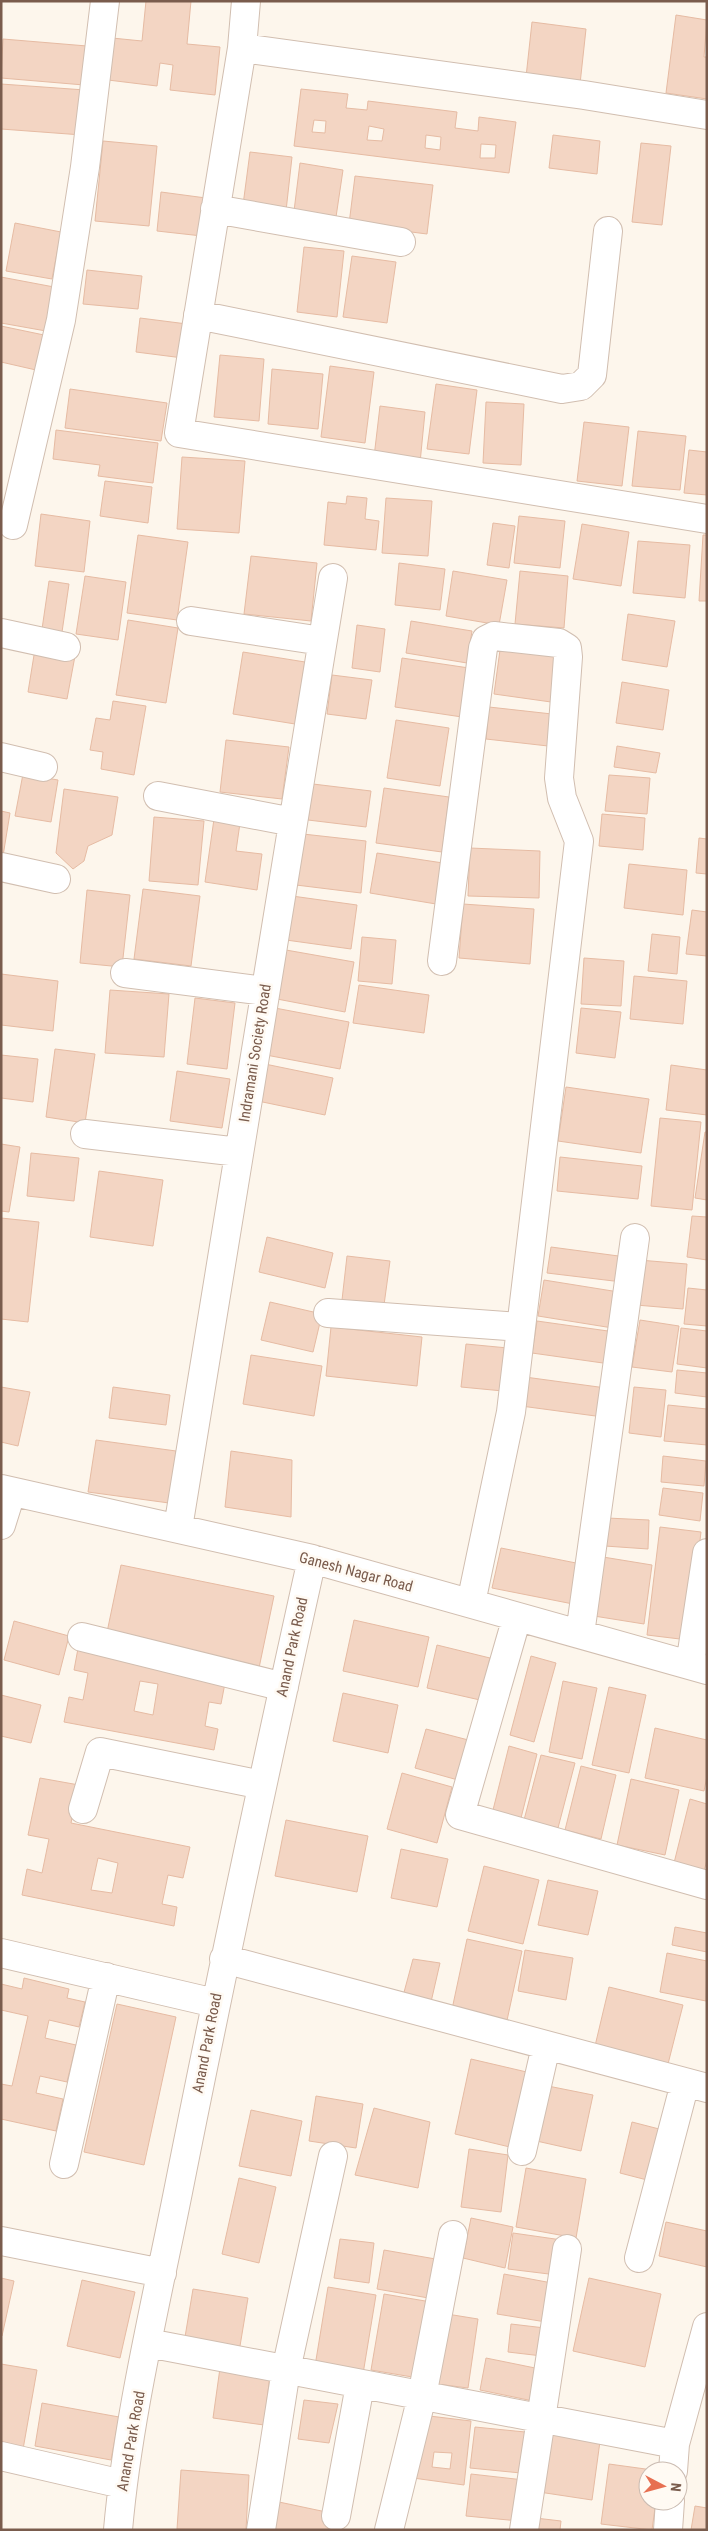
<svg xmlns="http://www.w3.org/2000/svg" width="708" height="2531" viewBox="0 0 708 2531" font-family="'Roboto Condensed',sans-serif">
<rect width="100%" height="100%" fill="#fdf6ec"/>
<path fill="#f3d5c3" stroke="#e6bba3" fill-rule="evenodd" d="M146 1H191L187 44 220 47 215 95 170 90 173 65 160 63 157 86 108 80 112 38 142 41Z
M676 15 707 20 704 57H707V99L666 93Z
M532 22 586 29 580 84 526 77Z
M3 39 87 46 84 85 1 78Z
M1 84 85 90 82 135 1 129Z
M301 89 348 94 346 108 367 110 368 101 457 112 455 128 478 131 479 117 516 122 509 173 294 146ZM314 120 326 121 325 133 312 132ZM369 126 384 129 382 141 367 140ZM426 135 441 137 440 150 425 148ZM481 144 496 145 495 158H480Z
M553 135 600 141 597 174 549 168Z
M103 141 157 146 149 226 95 221Z
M641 143 671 146 662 225 632 222Z
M250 152 292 157 286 211 243 205Z
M300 163 343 170 336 217 294 211Z
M355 176 433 185 427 234 349 224Z
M161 192 206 198 202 236 157 231Z
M15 223 61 232 52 279 6 271Z
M304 247 344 251 337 317 297 312Z
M352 256 396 262 387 323 343 317Z
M87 270 142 276 138 309 83 304Z
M1 277 54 287 46 331 1 323Z
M140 318 187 324 183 358 136 352Z
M1 326 44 335 36 370 1 362Z
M220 355 264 359 259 421 214 417Z
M330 366 374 372 365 443 321 437Z
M272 369 323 374 318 429 268 424Z
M436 384 477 390 469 454 427 449Z
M70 389 167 403 161 441 65 428Z
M486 402 524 404 521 465 483 463Z
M380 406 425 412 420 463 374 457Z
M584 422 629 427 622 486 577 481Z
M56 430 158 443 153 483 98 476 100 465 53 459Z
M638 431 686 436 680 490 632 486Z
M689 450 707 452V495L684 493Z
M182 457 245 461 239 533 177 529Z
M105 481 152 487 148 523 100 516Z
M347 496 367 498 365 519 379 521 376 550 324 545 328 502 346 504Z
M386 498 432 501 428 556 382 553Z
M41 514 90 521 84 572 35 566Z
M519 516 565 521 560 568 514 563Z
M493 523 515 526 509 568 487 565Z
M582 524 629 532 621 586 573 579Z
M138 535 188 542 177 620 127 613Z
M703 535H707V601H699Z
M638 541 690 545 685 598 633 593Z
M251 556 317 563 311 621 244 614Z
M399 563 445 569 440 610 395 605Z
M453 571 507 580 499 625 446 616Z
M520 571 568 576 564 628 515 624Z
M85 576 126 582 118 640 76 634Z
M49 581 69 584 61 639 41 636Z
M628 614 675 621 667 667 622 660Z
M128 620 178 628 166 703 116 695Z
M411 621 472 631 467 663 406 653Z
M357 625 385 629 380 672 352 668Z
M35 649 75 656 67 699 28 692Z
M500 650 556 657 551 702 494 694Z
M243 652 305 662 295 724 233 714Z
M402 658 469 668 462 717 395 707Z
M332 675 372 680 366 719 327 714Z
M622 682 669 690 663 730 616 723Z
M113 701 146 706 134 775 101 769 103 752 90 750 96 718 110 720Z
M489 707 552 714 548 746 486 739Z
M396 720 449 728 440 786 387 778Z
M226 740 289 747 282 799 220 792Z
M617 746 660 753 656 773 614 767Z
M23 774 58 780 51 822 15 816Z
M609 775 650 778 647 814 605 811Z
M313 784 371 791 366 827 308 820Z
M384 788 449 797 442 852 376 843Z
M64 789 118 797 112 835 88 846 84 861 73 869 56 853Z
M1 811 10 813 3 856H1Z
M602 814 645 818 643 850 599 846Z
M154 817 204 821 198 885 149 881Z
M214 819 240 823 236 851 262 854 257 890 205 882Z
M303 834 366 841 361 893 296 885Z
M699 838 707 839V874L696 873Z
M470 848 540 851 539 898 468 896Z
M377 853 443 863 436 904 370 893Z
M629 864 687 870 683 915 624 908Z
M143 889 200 896 191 966 134 959Z
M87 890 130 895 122 967 80 963Z
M292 896 357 905 351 949 286 940Z
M463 904 534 909 530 964 459 958Z
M692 910 707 912V956L686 954Z
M652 934 680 937 677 974 648 971Z
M362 937 396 940 392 984 358 981Z
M286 950 354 962 345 1012 277 999Z
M584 958 624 961 621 1006 581 1004Z
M1 974 58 981 53 1031 1 1025Z
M634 976 687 981 683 1024 630 1019Z
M359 985 429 995 424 1033 353 1023Z
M110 990 169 994 164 1057 105 1053Z
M195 998 235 1003 227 1069 187 1064Z
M275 1008 349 1022 340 1069 266 1055Z
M581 1008 621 1012 615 1058 576 1053Z
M55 1049 95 1054 85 1123 46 1117Z
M1 1055 38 1059 33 1102 1 1098Z
M260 1063 333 1078 325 1115 253 1100Z
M671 1065 707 1070V1115L666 1110Z
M177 1071 230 1079 222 1128 170 1121Z
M566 1087 649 1099 641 1153 558 1141Z
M660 1118 701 1122 692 1210 651 1206Z
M705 1132H707V1200L695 1198Z
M1 1144 20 1147 9 1212 1 1211Z
M31 1153 79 1158 74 1201 27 1196Z
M560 1157 642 1166 638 1199 557 1191Z
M99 1171 163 1180 153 1246 90 1237Z
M692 1216 707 1217V1260L687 1257Z
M1 1218 39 1222 28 1322 1 1319Z
M267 1237 333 1253 325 1288 259 1272Z
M551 1247 626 1257 622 1282 547 1273Z
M347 1256 390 1261 384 1305 342 1300Z
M639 1260 687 1264 683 1309 636 1305Z
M544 1280 625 1293 619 1329 538 1316Z
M688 1288 707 1290V1326L684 1324Z
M270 1302 322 1314 313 1352 261 1340Z
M640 1320 679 1326 672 1372 632 1367Z
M537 1321 615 1332 610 1364 532 1353Z
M331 1327 422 1337 417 1386 326 1376Z
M681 1328 707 1331V1368L677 1364Z
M466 1344 508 1348 503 1391 461 1387Z
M251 1355 322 1366 314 1416 243 1404Z
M677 1370 707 1373V1397L675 1393Z
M525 1377 606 1388 603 1417 521 1406Z
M1 1387 30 1392 18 1446 1 1442Z
M113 1387 170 1395 166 1425 109 1418Z
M634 1387 666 1390 661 1437 629 1433Z
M668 1405 707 1409V1445L664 1441Z
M96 1440 176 1451 169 1503 88 1492Z
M231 1451 292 1460 291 1517 225 1507Z
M663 1456 706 1461 704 1486 661 1482Z
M663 1488 703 1493 700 1521 659 1515Z
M607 1518 649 1520 648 1549 605 1546Z
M660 1527 701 1532 688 1640 647 1635Z
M501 1548 581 1564 573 1604 492 1588Z
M603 1557 652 1565 644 1624 594 1616Z
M121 1565 274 1596 259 1668 106 1637Z
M354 1620 429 1637 418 1687 343 1671Z
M14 1621 69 1636 59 1675 4 1660Z
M79 1643 225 1683 221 1704 209 1702 205 1726 218 1729 214 1750 64 1722 69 1697 83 1700 88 1673 74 1670ZM140 1681 158 1684 153 1715 134 1711Z
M437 1645 490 1658 480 1700 427 1688Z
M531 1656 556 1663 534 1742 510 1735Z
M563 1681 597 1688 582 1759 549 1752Z
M609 1687 646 1695 629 1773 592 1765Z
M343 1693 398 1705 388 1753 333 1741Z
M1 1695 41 1705 31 1743 1 1736Z
M655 1728 707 1740V1776L704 1791 645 1778Z
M426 1729 476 1742 465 1782 415 1768Z
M509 1746 537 1754 520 1822 492 1814Z
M541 1755 575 1763 558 1828 524 1820Z
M581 1766 616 1775 601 1839 565 1830Z
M402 1773 452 1787 437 1843 387 1829Z
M40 1778 79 1785 71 1823 190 1847 183 1878 168 1875 162 1904 177 1907 174 1926 22 1895 27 1869 42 1873 49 1839 28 1835ZM98 1858 118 1863 112 1893 91 1890Z
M631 1779 679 1790 665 1855 617 1845Z
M690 1799 707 1804V1860L704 1871 674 1863Z
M286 1820 368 1836 357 1892 275 1876Z
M401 1849 448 1859 437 1907 391 1898Z
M484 1866 539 1880 523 1944 468 1931Z
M548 1880 598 1891 588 1935 538 1925Z
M675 1927 707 1933V1952L672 1945Z
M467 1939 522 1951 506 2025 451 2014Z
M525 1950 573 1958 566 2000 518 1991Z
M667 1953 707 1961 706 2001 660 1992Z
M413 1959 440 1963 431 2002 403 1996Z
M24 1978 69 1989 67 1998 85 2002 79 2027 49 2020 45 2038 76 2045 67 2082 40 2076 36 2093 63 2099 56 2131 1 2119V2084L12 2086 28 2016 1 2010V1984L22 1989Z
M609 1987 683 2005 668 2064 595 2046Z
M117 2004 176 2017 144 2165 84 2152Z
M471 2059 531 2073 514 2148 455 2134Z
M543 2085 593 2095 581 2151 532 2140Z
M316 2096 363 2104 356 2148 309 2141Z
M374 2108 430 2122 418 2188 355 2175Z
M251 2110 302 2121 291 2176 239 2166Z
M632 2122 663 2130 651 2181 620 2173Z
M469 2149 508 2155 501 2212 461 2207Z
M526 2168 586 2179 576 2238 516 2227Z
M239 2178 276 2187 259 2263 222 2254Z
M471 2218 513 2227 505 2268 463 2258Z
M666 2222 707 2231V2267L659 2256Z
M513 2233 562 2240 557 2275 508 2269Z
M340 2239 374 2243 369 2283 334 2278Z
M384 2250 447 2261 440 2300 377 2289Z
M504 2274 552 2283 546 2322 497 2314Z
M1 2278 14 2281 2 2336H1Z
M589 2278 661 2294 645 2367 573 2351Z
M82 2280 135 2292 120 2358 67 2346Z
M328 2287 376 2295 363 2374 315 2366Z
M193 2289 248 2298 239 2352 184 2343Z
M384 2294 437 2303 424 2379 371 2370Z
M447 2314 478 2319 468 2388 437 2384Z
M511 2324 545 2328 542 2356 508 2352Z
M486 2358 540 2369 533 2401 480 2390Z
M1 2364 37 2370 22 2455 1 2451Z
M220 2368 270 2375 264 2425 213 2418Z
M304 2400 338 2404 329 2443 298 2439Z
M42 2403 119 2417 111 2460 35 2446Z
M421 2415 471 2421 464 2485 413 2478ZM434 2452 452 2453 450 2469 432 2467Z
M548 2426 601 2434 592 2500 539 2492Z
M475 2427 535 2433 531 2474 470 2468Z
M609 2464 660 2471H648V2501H656L652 2530 601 2524Z
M181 2470 249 2475 246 2530 177 2529Z
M471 2474 524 2480 519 2521 466 2516Z
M279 2502 331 2513 328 2530H273Z
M695 2506 707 2508V2530H691Z
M527 2517 561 2521 560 2530H526Z"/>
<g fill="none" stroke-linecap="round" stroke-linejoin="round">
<g stroke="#d1beb0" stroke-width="30">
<path id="minor" d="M246 1 242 48 179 433 707 519
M242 48 584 95 707 115
M215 209 401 242
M198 315 562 389 581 386 592 375 608 231
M13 525 61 320 85 167 105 1
M191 621 322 641
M1 633 66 647
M1 757 43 767
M158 796 293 822
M1 867 56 879
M442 961 483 648 486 640 494 636 559 643 567 648 568 657 559 778 562 798 579 841 511 1412 471 1603
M125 973 265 991
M85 1134 239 1152
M328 1313 521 1327
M1 1489 312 1559 707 1670
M1 1525 11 1493
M178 1528 333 578
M517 1617 460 1815 707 1885
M580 1634 635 1238
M82 1637 284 1687
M690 1665 707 1553
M83 1809 100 1752 262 1785
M1 1953 215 2003
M224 1959 707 2088
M522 2151 546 2046
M64 2164 106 1977
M1 2241 162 2273
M639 2258 685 2083
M148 2343 675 2444
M1 2456 122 2484
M673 2471 675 2444 707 2327
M336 2516 360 2385
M118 2530C128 2417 156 2303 178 2192 220 1980 265 1770 312 1559
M261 2530 286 2370 333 2156
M389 2530 422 2396 453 2235
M524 2530 567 2249
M668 2530 670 2501"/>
</g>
<use href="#minor" stroke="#fff" stroke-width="28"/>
</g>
<g text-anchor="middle" stroke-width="5" stroke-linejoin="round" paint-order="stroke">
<g font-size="15" fill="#7a5c4d" stroke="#fffaf3">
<text transform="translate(255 1053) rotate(-81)" y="5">Indramani Society Road</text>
<text transform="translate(356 1572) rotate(15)" y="5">Ganesh Nagar Road</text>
<text transform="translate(292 1647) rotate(-78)" y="5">Anand Park Road</text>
<text transform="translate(207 2043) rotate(-79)" y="5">Anand Park Road</text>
<text transform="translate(131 2441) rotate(-80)" y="5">Anand Park Road</text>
</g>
</g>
<rect width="708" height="2531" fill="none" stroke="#7a5c4d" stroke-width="5"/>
<g transform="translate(663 2486) rotate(96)"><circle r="24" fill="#fffaf3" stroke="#cabbb1"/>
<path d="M0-4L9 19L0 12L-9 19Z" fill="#e76f51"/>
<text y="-8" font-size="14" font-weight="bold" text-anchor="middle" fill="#7a5c4d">N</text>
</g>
</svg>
